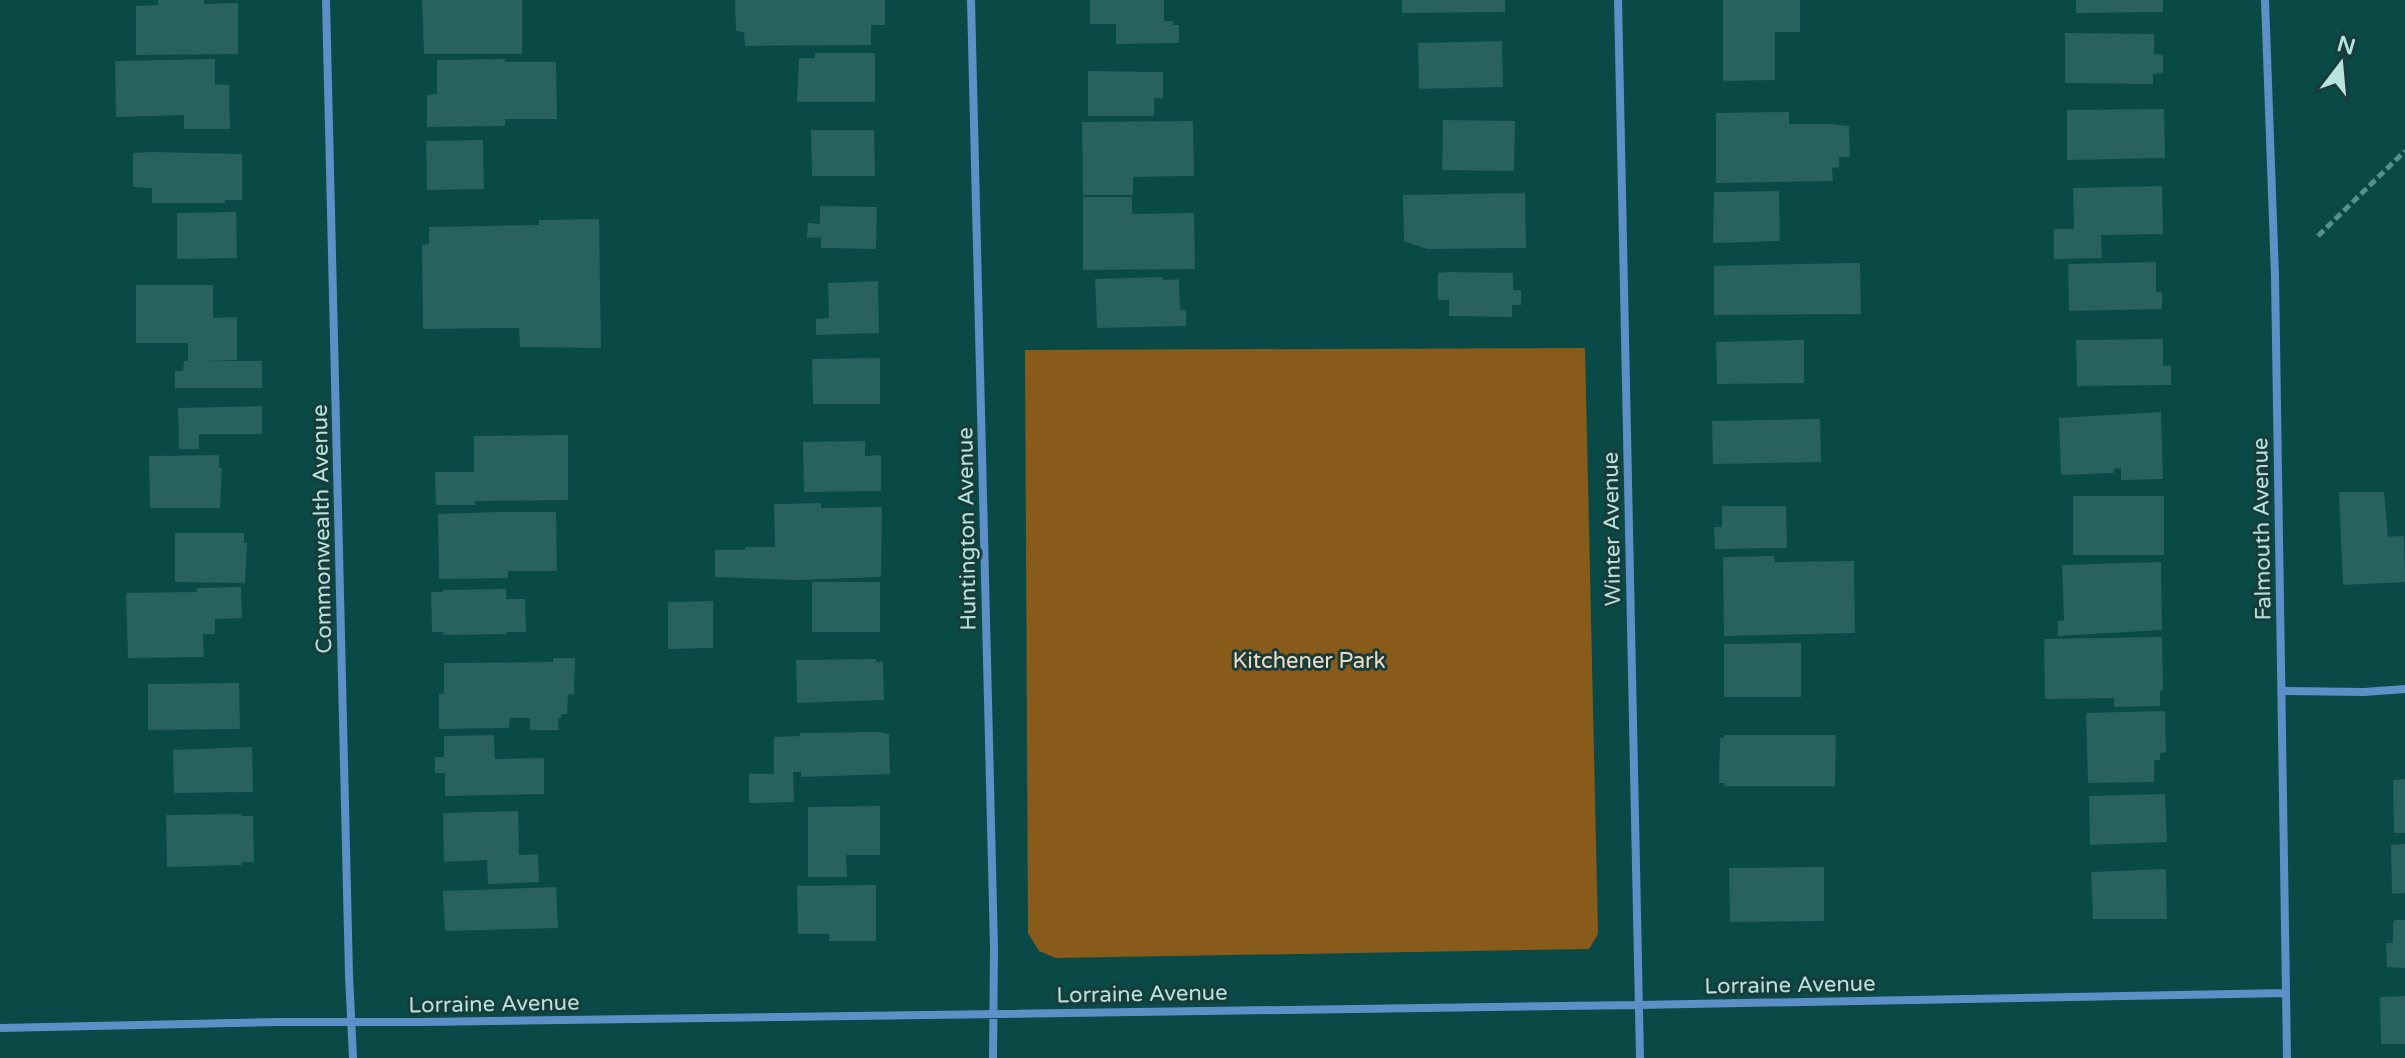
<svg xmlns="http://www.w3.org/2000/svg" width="2405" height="1058" viewBox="0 0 2405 1058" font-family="'Varela Round',sans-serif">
<rect width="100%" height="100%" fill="#094946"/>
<path fill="#885b1b" d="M1585 348 1598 934 1589 949 1056 958 1039 951 1028 933 1025 350Z"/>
<path fill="#28615e" d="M158 0H204V4L238 3V54L136 55V6L158 5Z
M422 0H522V54H424Z
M735 0H885V25H871V45L745 46 744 32 736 31Z
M1090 0H1164V21H1173V25H1179V43L1116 44V24H1090Z
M1402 0H1505V12L1402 13Z
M1723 0H1800V32H1775V80L1723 81Z
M2076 0H2163V12L2076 13Z
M2065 33 2154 34V54L2163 55V73L2153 74V84L2065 83Z
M1502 41 1503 87 1419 89 1418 43Z
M815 53H875V102H797L799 58H815Z
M215 59V84L229 85 230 129H184V115L116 117 115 61Z
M505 59V62H556L557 119H505V126L427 127V95L437 94V60Z
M1088 71 1163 72V98H1154V116H1088Z
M2164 109 2165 158 2067 160V110Z
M1789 112V124H1831L1849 126 1850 157H1839V167L1832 168 1833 181 1716 183V113Z
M1443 120 1515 121 1514 171 1442 170Z
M1193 121 1194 176 1133 177V195H1083L1082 122Z
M811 130H874L875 176H812Z
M483 140 484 189 427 190 426 141Z
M151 152 242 154V200H225V203H152V188L133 187V153Z
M2162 186 2163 234 2101 235 2102 258 2054 259V229H2074L2073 188Z
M1779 191 1780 241 1713 243 1714 192Z
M1525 193 1526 248 1427 249 1404 241 1403 195Z
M1083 197H1132V214L1194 213 1195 269 1083 270Z
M820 206 877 207 876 249 821 248V237L807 238 808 223 820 224Z
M236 212 237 258 177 259V213Z
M599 219 601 348 520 347 519 328 423 329 422 245 429 244V227L539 225V220Z
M2156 262V292H2162V309L2069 311 2068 264Z
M1849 263H1860L1861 314 1714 315V266Z
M1450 272 1513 273V290H1521V305H1512V317L1449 316V300H1438V273Z
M1163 277V280L1179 279 1180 310H1186V326L1097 328 1095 279Z
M878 281 879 333 816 335V319L829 318 828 283Z
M136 285H213V318L237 317V360L203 361H262V388H175V371H183L184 361H188V343H136Z
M2163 339V366H2171V385L2077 386 2076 340Z
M1804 340V383L1717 384 1716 342Z
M880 358V404H813L812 359Z
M262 406V434H199V449H179L178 408Z
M2161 412 2163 479 2121 480V468L2114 469V473L2061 475 2059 418Z
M1820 419 1821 462 1713 464 1712 421Z
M568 435V500L475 501V505H436L435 472H474V436Z
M865 441V456L881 455V491L804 492 803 442Z
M219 455V468H222L220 508H150L149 456Z
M2339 492H2384L2388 537 2404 536 2405 582 2343 585Z
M2073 496H2164V555H2073Z
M821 503V508L882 507 881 577 796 580 715 577V550H745V547H775L774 504Z
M1722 506H1786L1787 548 1715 549 1714 527H1722Z
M500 512H556L557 571H508V578L439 579 438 514Z
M175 533H244V543H247L245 583 175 582Z
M1774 556 1775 562 1854 561 1855 633 1724 636 1723 557Z
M2161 562 2162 630 2058 636V621L2064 620 2062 565Z
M812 582H880V632H812Z
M241 587 242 618 215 619V634H203L204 657 128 658 126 593 197 592 196 588Z
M506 589V599H525L526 632H506L507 634 443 635 444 632H432L431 592H443V590Z
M713 601V648L668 649V602Z
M2162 637 2163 690H2160V706L2114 707V698L2045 699 2044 639Z
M1801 643V697H1724V644Z
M553 658H575L574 694 568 695 567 714H561V718H558L559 730H530V718H510L509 728 439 729V694H444V663L553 662Z
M876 659V662H883L884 700 797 703 796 660Z
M239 683 240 729 148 730V684Z
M2165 711 2166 752 2160 753V760H2154V782L2088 783 2086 713Z
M878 732 889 734 890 774 801 777V772H793L794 802 749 803V774H774V737L800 736V733Z
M494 735 495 759 544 758V794L445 796V773H435V757H444V736Z
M1724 735H1836L1835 786H1724L1725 783H1719L1720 738H1724Z
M252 747 253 792 174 793 173 750Z
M2405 779V833H2394L2393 780Z
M2165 794 2167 842 2090 845 2089 796Z
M880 806V855H846L847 877H808V807Z
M518 811 519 855 538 854 539 882 488 884 487 860 444 862 443 813Z
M242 814 241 816H253L254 862H242V865L167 867 166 815Z
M2405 844V893L2392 894 2391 845Z
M1824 867V921L1730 922 1729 868Z
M2166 869 2167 919H2093L2091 872Z
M876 885V941H829V934H798L797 886Z
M556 887 558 928 445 931 443 891Z
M2395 920H2405V968L2387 967 2386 943H2393V923Z
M2405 996V1044H2381L2380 997Z"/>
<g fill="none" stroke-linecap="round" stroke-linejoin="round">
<path stroke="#578f8c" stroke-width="5" stroke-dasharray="8 4" stroke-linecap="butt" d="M2318 236 2405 151"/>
<path stroke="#5d90c6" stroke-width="8" d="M326 0 349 975 353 1058
M971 0 994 948 993 1058
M1618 0 1640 1058
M2265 0 2275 276 2287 1058
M2282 691 2364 692 2405 689
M0 1028 280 1022H422L1638 1005 2285 993"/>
</g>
<g text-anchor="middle" stroke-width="6" stroke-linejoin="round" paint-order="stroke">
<g font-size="22" fill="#b4e3e0" stroke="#193b39">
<text transform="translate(321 529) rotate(-91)" y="8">Commonwealth Avenue</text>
<text transform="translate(966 529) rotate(-91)" y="8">Huntington Avenue</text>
<text transform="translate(1611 529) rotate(-91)" y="8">Winter Avenue</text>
<text transform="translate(2261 529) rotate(-91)" y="8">Falmouth Avenue</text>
<text transform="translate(1790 984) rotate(-1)" y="8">Lorraine Avenue</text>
<text transform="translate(1142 993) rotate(-1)" y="8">Lorraine Avenue</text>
<text transform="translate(494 1003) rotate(-1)" y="8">Lorraine Avenue</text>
</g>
<g font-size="22" fill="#f0dbc5" stroke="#193b39">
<text x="1309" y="668">Kitchener Park</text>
</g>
</g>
<g transform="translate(2341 64) rotate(16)" stroke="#193b39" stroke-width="6" paint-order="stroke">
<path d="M0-6L14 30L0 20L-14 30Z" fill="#b4e3e0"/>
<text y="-12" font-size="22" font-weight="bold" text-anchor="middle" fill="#b4e3e0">N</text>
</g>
</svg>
